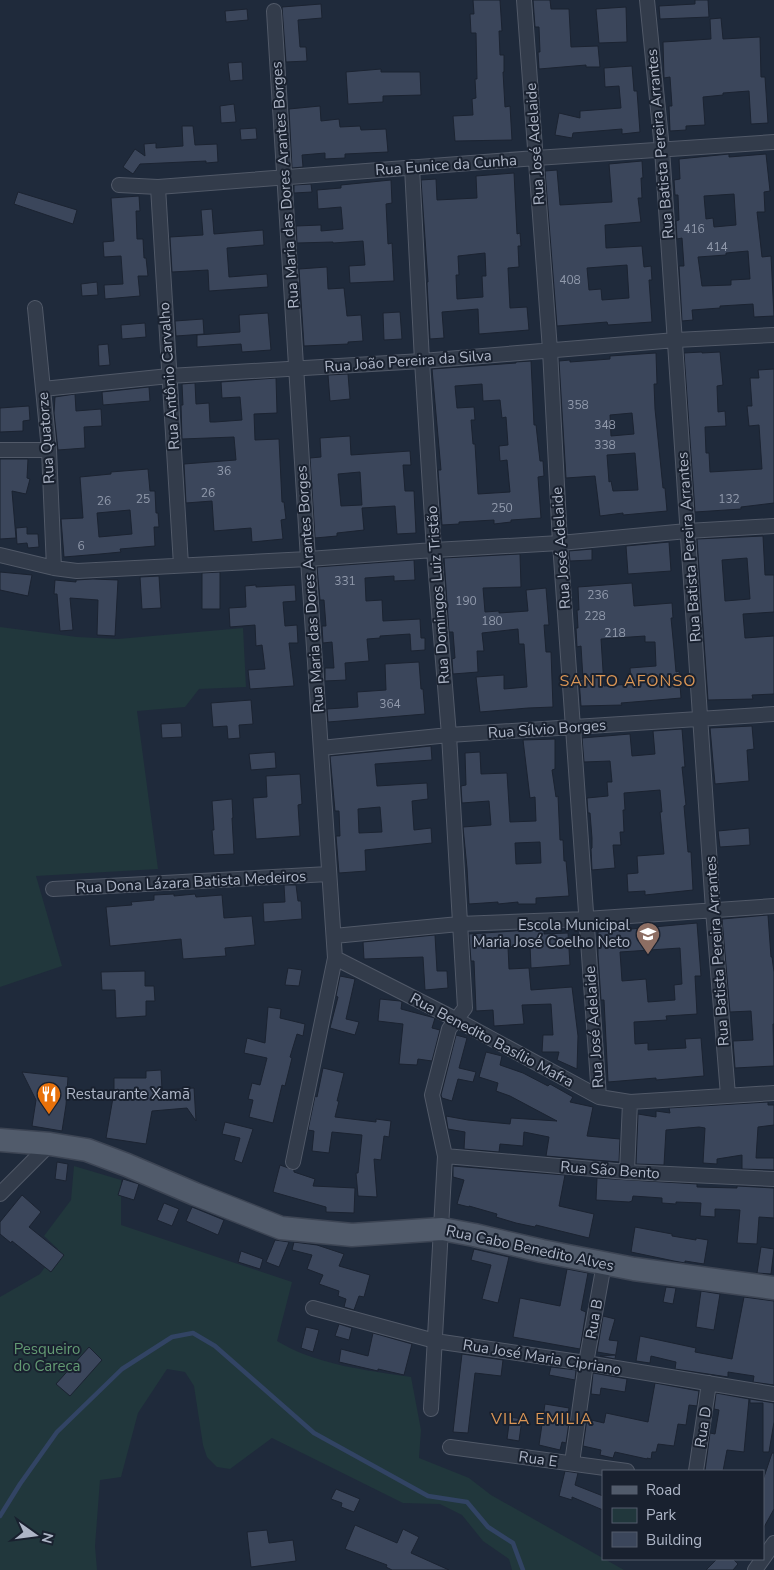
<svg xmlns="http://www.w3.org/2000/svg" width="774" height="1570" viewBox="0 0 774 1570" font-family="'Nunito Sans',sans-serif">
<rect width="100%" height="100%" fill="#1f2a3b"/>
<path fill="#21373c" d="M0 627 77 637 118 639 243 628 246 687 199 689 185 707 137 711 158 869 36 876 62 966 0 987Z
M74 1166 121 1180V1225L292 1282 277 1341C317 1365 365 1370 411 1377L421 1430 419 1458 469 1478 491 1495 624 1570H512L509 1559 483 1541 462 1515 440 1504 403 1503 272 1438 230 1469 217 1467 207 1457 203 1445 194 1386 185 1372 167 1369 138 1413 121 1477 100 1480 95 1546 97 1570H0V1297L40 1274 58 1249 44 1236 71 1200Z"/>
<g fill="none" stroke-linecap="round" stroke-linejoin="round">
<path stroke="#324464" stroke-width="4.5" d="M0 1516 20 1484 57 1432 122 1369 172 1337 193 1333 215 1346 314 1433 428 1496 467 1502 488 1527 513 1543 523 1570"/>
</g>
<path fill="#3b465b" stroke="#1b2331" fill-rule="evenodd" d="M473 0H500L502 31H499L500 55H504V72H503L505 107 510 106 512 140 455 141 453 116 473 115 472 99 476 98 475 79H477L476 33H471L470 14H474Z
M533 0H550L551 9H569L571 47 598 46 600 67H586V65L539 69 538 52H540L539 27H535Z
M695 0H708L709 17 660 19 659 6 695 4Z
M321 4 322 18 298 20 300 47H306L307 61 286 62 282 7Z
M626 7 627 42 599 43 596 9Z
M247 9 248 20 226 22 225 11Z
M721 18 723 39 760 37 761 77H765L768 123 751 124 749 91 723 93V95L703 97 705 125 686 126V130L670 131 669 106H672L670 77 664 78 663 42 711 39 710 19Z
M242 62 243 80 230 81 228 63Z
M632 66 634 91H637L640 132 622 134V129L573 133 572 138 555 135 559 113 580 118V111L621 108 619 86 605 87 604 68Z
M381 69V72H420L421 95 383 96V102L348 104 346 72Z
M234 104 236 122 221 123 220 106Z
M320 106 321 121 339 119 340 127 360 126 361 130 386 129 388 152 345 154V158L325 159V153L302 155 303 167 292 168 289 109Z
M182 126H193L195 145 217 144 218 162 206 163V161L140 164 133 174 123 167 135 149 145 156 144 144 156 143V148L183 146Z
M256 128 257 139 241 140 240 129Z
M729 154V157L766 154 770 191 764 192 765 212H757L762 257 771 256 774 316 754 317 753 304 720 306V308L692 310 693 320 682 321 679 266H684L682 238 677 239 676 221 679 220 678 195H675L674 180 680 179 679 159ZM734 194 736 225 714 227 713 218 706 219 704 196ZM748 251 750 279 731 280V285L702 286 698 257 726 255V253Z
M642 161 643 178H641L642 198H638L641 222 605 225 606 248 642 246 644 267 651 266 652 280H649L652 322 608 325 607 322 557 326 545 171 557 170 560 205 612 202 609 164ZM627 265 629 298 602 300 601 289 589 290 587 268Z
M514 173 517 234 520 233 521 246H518L519 267 508 268 510 308 527 307 529 330 479 334 478 309 442 312 444 338 430 339 427 282H428L421 180 436 179 437 200 477 198 476 176ZM485 253 486 276H482L483 297 457 299 456 275H459L458 256Z
M391 180 392 203 386 204 388 244 392 243 394 281 350 283 349 266 365 265 363 241 333 243V242L297 243 296 226 321 225V231L343 229 341 207 318 209 317 190 341 188V185Z
M311 184 312 192 294 193V185Z
M18 192 77 210 73 224 14 204Z
M139 196 140 211H136L137 239H143L144 258H146L148 276H138L140 296 105 299 104 285 123 284 121 256 104 257 103 242 114 241 111 198Z
M212 209 214 234 263 230 264 245 227 248 229 277 267 274 268 287 209 291 208 270 172 272 170 237 203 235 201 210Z
M327 267 328 289 344 288 347 316 361 315 363 341 348 342V344L304 346 299 269Z
M97 282 98 295 82 296 81 284Z
M400 312 402 339 384 340 383 313Z
M268 313 271 350 242 352 241 344 197 347V335L240 332 239 315Z
M203 319 204 334 176 336 175 321Z
M145 323 146 337 122 339 121 325Z
M108 344 110 365 99 366 98 345Z
M702 352V353L720 352 723 385 717 386 718 412 725 411 726 426 705 427 706 453H709L710 472 762 469 759 425 749 426 747 406H752L750 378H759L758 370 774 369V503L741 507V509L695 512 684 353Z
M656 353 657 384H654L655 409 663 488H665L667 511 623 515V513L600 516 595 476 566 478 559 361 570 360V362L610 359V356ZM632 413 634 434 611 436 610 415ZM635 453 638 490 613 491 611 481 609 482 607 455Z
M531 361 534 425H536L540 461H543L544 476 538 477 541 518 511 520V522L494 524V520L459 522V524L442 525 438 470H441L432 369 516 363V362ZM482 384 483 401 500 400 502 418 506 417 508 445 499 446 500 461 507 460 510 492 478 494 475 444H473L471 420H475L474 407 457 408 455 386Z
M348 374 350 399 330 401 328 375Z
M276 378 277 413 254 414 255 440 279 439 282 502H284L286 519 281 520 283 539 252 542 251 528 214 531 212 501 186 503 184 464 236 460 234 437 182 439 181 405H183L182 384 195 383 196 404 209 403 210 422H215L242 420 240 397 222 398 221 382Z
M149 387 150 401 103 405 102 392Z
M75 394 76 411 101 409 102 426 84 427 85 448 58 450 54 413 55 397Z
M29 406 30 420 23 421V431L0 432V408Z
M350 436 351 455 410 451 411 465H403L405 491H414L416 533 397 534 395 506 362 508 364 530 337 533V536L315 538 310 458 321 457 320 438ZM360 472 362 505 341 506 338 474Z
M0 459H28L27 478 30 479 26 494 12 491 16 538 0 539Z
M148 469 150 491H155L156 513H158L159 527H154L155 546 120 549 121 552 100 554 64 557 61 519 83 518 80 477 111 474V472ZM130 510 132 534 99 537 97 513Z
M27 527V534H38L39 547 28 548 27 543 17 544 16 528Z
M763 536 765 575H774V612L743 614 745 638 774 636V694L752 695 753 699 708 700 697 539ZM747 558 750 599 725 601 722 560Z
M669 542 671 571 628 574 626 546Z
M592 549V560L570 561 569 551Z
M520 554 521 587 483 588 485 612 499 611V613L528 611 526 590 546 588 549 625H544L546 652H551L553 707 528 708 480 712 476 677 504 675V689L527 687 524 644H519L518 629 482 633 484 651H477L478 672 453 674 452 659 455 658 453 632H449L444 558Z
M414 560 415 580 394 581V576L365 578 366 601 382 600 383 621 420 619 421 638H425V650L411 651 410 634 380 636V638L367 639 369 661 345 663 346 680 325 681V668H334L332 642 323 643 322 626H326L324 600H320L317 567Z
M0 572 32 575 28 596 0 590Z
M220 572V609H202V573Z
M159 576 161 608 142 609 140 577Z
M93 579 118 580 115 636 97 635 98 600 70 598 73 630 60 631 57 594H54L55 580 76 582V580Z
M632 583 634 606 672 603 673 618H671L674 649 676 672 679 671 681 698 621 703 622 705 581 706 579 680 583 679 581 646 577 647 576 628H578L577 610H579L578 587ZM645 636V642H655L656 666 630 668 631 684 604 686 601 639Z
M256 585V587L295 585 296 601 283 602 285 626 297 625 298 643H289L294 686 250 689 248 670 265 669 262 645 256 646 255 625 230 627 229 608 246 607 245 586Z
M419 662 421 689H423L425 714 328 722 327 709 358 707 357 692 386 690 385 664Z
M251 700 253 724 239 725 240 738 228 739 227 726 213 727 211 703Z
M181 723 182 737 162 738 161 724Z
M752 726 754 749 747 750 749 781 715 784 710 728Z
M682 729 685 767H682L686 805 684 806 688 852H691L693 890 645 895V891L628 892 627 874 638 873 637 856 664 854 660 812H662L660 790 624 793 625 810H623L624 832H620L621 845H613L615 868 592 870 591 849 592 848V838L590 813H588L587 798 608 796 607 782H612L610 761 584 762 582 738 630 734 632 756 655 754 653 731Z
M555 739V769L552 770 556 797 558 796 560 840H563L564 861H566L569 896 536 898V904H518V902L498 904V902L469 904 467 868 463 827 491 825 489 801 462 803 461 786 466 785 465 753 480 752 481 774 507 773 510 822 536 821 535 797 530 798 523 740ZM540 842 541 863 516 864 515 843Z
M431 746 432 760 375 764 377 786 427 783 428 799 412 801 414 830 431 828 432 843 365 850 366 871 339 873 336 836H340L339 811H335L330 756ZM380 807 382 832 359 833 358 809Z
M275 752 276 768 251 770 249 754Z
M300 774 302 804 298 805 300 836 256 839 253 798 267 797 266 776Z
M232 799 233 818H232L234 854 214 855 212 830H214L212 801Z
M749 828 750 845 720 847 718 831Z
M284 885H296L298 901H301L302 919 264 922 263 903 285 902Z
M174 894V896L195 894 196 897 222 895 224 918 252 916 255 945 225 948 226 956 183 959 181 939 110 946 106 907 132 905 131 902 154 900V895Z
M768 915 771 957H772L774 972V1024H773L774 1066 735 1068 733 1041 753 1040 751 1011 730 1012 722 919Z
M697 923 701 976H695L697 1014 666 1016 667 1020 634 1022 635 1044 648 1043V1050L686 1048 685 1039 701 1038 704 1076 656 1080V1078L608 1082 604 1000H601L598 955V932ZM680 948 682 984 674 985 675 1000 648 1002 646 979 622 981 620 952Z
M544 929V934L568 933 570 965 531 968 530 945 508 947 509 969 529 968 531 990 572 987 578 1036 577 1069 557 1060 559 1052H542L543 1035H553L551 1004 522 1005 524 1024 494 1026 493 1010 476 1011 474 961H471L469 934Z
M435 935 437 971H447L448 988 425 990 423 957 364 959 363 942Z
M288 968 302 970 299 986 285 985Z
M145 971V986H154L155 1001H146V1016L116 1018 115 990H102L101 972Z
M340 976 355 979 346 1019 359 1022 355 1035 330 1028 338 997 336 996Z
M380 999 400 1001 402 1002 401 1009 435 1018 432 1028 440 1030 432 1061 418 1059 417 1065 399 1064 403 1024 378 1021Z
M268 1007 281 1009 280 1018 305 1024 303 1036 297 1034 290 1057 292 1058 285 1086 282 1085 273 1123 249 1117 253 1100 248 1099 252 1083 260 1085 267 1058 244 1053 247 1038 265 1043Z
M456 1035 467 1038 459 1068 476 1072 473 1082 458 1079 452 1101 442 1098 441 1095Z
M486 1052 502 1056 500 1065 523 1073 548 1086 550 1084 573 1097 570 1102 593 1107 587 1136 620 1139 619 1162 546 1156 549 1137 524 1132 523 1146 500 1144 499 1152 464 1149 465 1132 448 1129 446 1116 468 1120 510 1124 511 1118 557 1121 510 1096 496 1091 498 1083 479 1077Z
M323 1068 344 1073 337 1101H339L335 1117 376 1122V1119L391 1121 389 1137 384 1136 381 1160 374 1159 377 1197 358 1196 356 1173H358L362 1135 332 1132 329 1153 312 1151 314 1131 308 1130 315 1096 317 1097Z
M161 1070 162 1090 194 1088 196 1121 187 1108 152 1111 146 1144 106 1138 114 1092V1078H146V1071Z
M22 1072 68 1077 66 1105 62 1131 32 1126 36 1100Z
M768 1102V1105H774V1125L758 1127 756 1158H774V1170L742 1169V1155L717 1159V1164L703 1163 705 1128 699 1127 666 1130 664 1165 636 1164 638 1114 656 1117V1111L670 1113 669 1108Z
M225 1122 253 1129 242 1163 234 1160 240 1138 222 1134Z
M57 1162 68 1164 66 1181 55 1179Z
M280 1165 294 1170V1172L315 1179 313 1186 355 1188 354 1213 326 1212V1207L273 1192Z
M453 1166 565 1175 559 1206 594 1214 589 1238 536 1225 535 1227 516 1223 496 1217 497 1214 469 1206V1207L457 1204 464 1180 453 1177Z
M597 1178 697 1184V1187L737 1188V1186L774 1188V1218L759 1217 757 1244 737 1243 740 1210 715 1209V1217L700 1216 701 1203 676 1202V1204L662 1203V1198L633 1196 632 1201 629 1202 596 1200Z
M123 1179 139 1184 134 1200 118 1195Z
M22 1195 41 1212 29 1227 64 1255 51 1272 12 1241 11 1243 0 1234V1222Z
M164 1203 179 1209 172 1226 157 1220Z
M192 1207 224 1220 218 1235 186 1221Z
M635 1227 672 1234V1236L696 1240V1238L708 1240 704 1264 685 1261V1263L674 1261 631 1252Z
M275 1240 289 1242 279 1267 266 1262Z
M294 1242 317 1245 344 1254 339 1266 370 1275 364 1297 359 1296 354 1310 344 1307 346 1299 338 1296 339 1291 319 1284 323 1275 307 1269 312 1255 292 1250Z
M761 1247 774 1249 771 1274 757 1273Z
M474 1249 509 1257 498 1303 482 1299 491 1265 471 1260Z
M241 1251 263 1259 260 1269 238 1262Z
M567 1269 588 1273 581 1310 586 1312 580 1349 513 1337 520 1298 560 1306Z
M666 1287 676 1288 673 1304 663 1302Z
M701 1291 720 1294 714 1330 696 1327Z
M744 1297 774 1301V1385L753 1382 754 1376 728 1372V1377L675 1369 676 1362 651 1356 650 1363 636 1361 640 1336 696 1348 695 1352 732 1359Z
M603 1316 615 1319 609 1340 618 1341 615 1359 600 1356 615 1355 597 1352Z
M339 1324 352 1328 349 1340 335 1336Z
M306 1327 319 1330 313 1352 301 1348Z
M373 1333 412 1344 404 1375 378 1369V1371L339 1362 341 1349 368 1356Z
M89 1347 102 1360 70 1396 56 1384Z
M462 1354 503 1360 501 1376 475 1373 468 1433 453 1432Z
M551 1367 576 1370 575 1380 549 1375Z
M593 1373 627 1379 625 1392 601 1388 600 1395 591 1394Z
M655 1383 699 1391 697 1406 689 1405 686 1425 678 1424 674 1446 658 1444 656 1452H652L651 1459 647 1458V1459L615 1452 613 1458 600 1455 601 1450 583 1446 587 1419 604 1423 606 1413 648 1422Z
M716 1393 749 1399 744 1452 727 1450 723 1471H705L710 1433 715 1434 719 1410 714 1409Z
M750 1399 774 1403V1422L769 1452H763V1403H750Z
M545 1404 569 1408 568 1415 570 1416 566 1443 562 1442 560 1450 539 1445Z
M510 1417 522 1419 519 1441 507 1439Z
M772 1453H774V1509L763 1529V1480Z
M565 1471 578 1473 575 1485 603 1496V1510L572 1497V1500L559 1496Z
M336 1489 360 1499 354 1512 341 1507 342 1503 331 1499Z
M355 1525 397 1543 403 1529 419 1537 411 1553 449 1570H392L386 1567 387 1565 345 1549Z
M267 1530 269 1543 293 1540 296 1561 251 1567 247 1532Z
M717 1559H733L738 1564 733 1570H706Z"/>
<g fill="none" stroke-linecap="round" stroke-linejoin="round">
<g stroke="#515968" stroke-width="16">
<path id="street" d="M524 0 550 350 560 543 599 1097
M647 0 662 149 713 910 728 1095
M274 11 308 559 335 958 293 1162
M412 167 422 361 434 550 449 735 465 1008 449 1029 432 1095 445 1156 431 1409
M119 185 158 187 536 158 774 142
M158 187 181 565
M35 308 49 450 54 568
M43 389 169 376 422 361 676 340 774 335
M0 450H49
M0 555 54 568 77 571 308 559 434 550 560 543 687 531 774 526
M321 748 449 735 774 714
M53 889 329 874
M334 936 459 924 586 919 774 906
M335 958 457 1020 599 1097 630 1102 774 1093
M445 1156 627 1172 774 1179
M627 1172 630 1102
M0 1194 50 1144
M313 1308 435 1341 586 1363 774 1394
M450 1447 627 1471
M572 1463 586 1363 604 1264
M696 1471 709 1383
M755 1570 774 1543"/>
</g>
<g stroke="#3d4554" stroke-width="25">
<path id="primary" d="M0 1140 50 1144 87 1150 127 1165 195 1194 281 1228 352 1235 442 1229 474 1235 542 1251 634 1269 774 1288"/>
</g>
<use href="#street" stroke="#333c4b" stroke-width="14"/>
<use href="#primary" stroke="#515b6b" stroke-width="22"/>
</g>
<defs>
<g id="school-pin" transform="scale(1.25)"><path d="M0 17L-7.5 6A9.5 9.5 0 1 1 7.5 6Z" fill="#8d6e63" stroke="#19212f"/><path d="M0-5L7-2L0 1L-7-2ZM-4 1L0 2.5L4 1V4Q0 6-4 4Z" fill="#fff"/></g>
<g id="restaurant-pin" transform="scale(1.25)"><path d="M0 17L-7.5 6A9.5 9.5 0 1 1 7.5 6Z" fill="#e8710a" stroke="#19212f"/><path d="M-5-6h1v4h1v-4h1v4h1v-4h1v5L-1.5 .5V6h-2V.5L-5-1ZM5-6V6H3V1.5H1.5Q1.5-4 5-6Z" fill="#fff"/></g>
</defs>
<g fill-rule="evenodd">
<use href="#school-pin" x="648" y="934"/>
<use href="#restaurant-pin" x="49" y="1094"/>
</g>
<g text-anchor="middle" stroke-width="4" stroke-linejoin="round" paint-order="stroke">
<g font-size="12" fill="#919aac">
<text x="694" y="233">416</text>
<text x="717" y="251">414</text>
<text x="570" y="284">408</text>
<text x="578" y="409">358</text>
<text x="605" y="429">348</text>
<text x="605" y="449">338</text>
<text x="224" y="475">36</text>
<text x="208" y="497">26</text>
<text x="143" y="503">25</text>
<text x="729" y="503">132</text>
<text x="104" y="505">26</text>
<text x="502" y="512">250</text>
<text x="81" y="550">6</text>
<text x="345" y="585">331</text>
<text x="598" y="599">236</text>
<text x="466" y="605">190</text>
<text x="595" y="620">228</text>
<text x="492" y="625">180</text>
<text x="615" y="637">218</text>
<text x="390" y="708">364</text>
</g>
<g font-size="15" fill="#aeb6c7" stroke="#19212f">
<text transform="translate(535 144) rotate(-94)" y="5">Rua José Adelaide</text>
<text transform="translate(660 144) rotate(-95)" y="5">Rua Batista Pereira Arrantes</text>
<text transform="translate(446 165) rotate(-4)" y="5">Rua Eunice da Cunha</text>
<text transform="translate(285 185) rotate(-94)" y="5">Rua Maria das Dores Arantes Borges</text>
<text transform="translate(408 361) rotate(-4)" y="5">Rua João Pereira da Silva</text>
<text transform="translate(169 376) rotate(-94)" y="5">Rua Antônio Carvalho</text>
<text transform="translate(46 438) rotate(-94)" y="5">Rua Quatorze</text>
<text transform="translate(689 547) rotate(-94)" y="5">Rua Batista Pereira Arrantes</text>
<text transform="translate(561 548) rotate(-94)" y="5">Rua José Adelaide</text>
<text transform="translate(310 589) rotate(-94)" y="5">Rua Maria das Dores Arantes Borges</text>
<text transform="translate(438 595) rotate(-94)" y="5">Rua Domingos Luiz Tristão</text>
<text transform="translate(547 729) rotate(-4)" y="5">Rua Sílvio Borges</text>
<text transform="translate(191 882) rotate(-3)" y="5">Rua Dona Lázara Batista Medeiros</text>
<text transform="translate(717 951) rotate(-94)" y="5">Rua Batista Pereira Arrantes</text>
<text transform="translate(594 1027) rotate(-94)" y="5">Rua José Adelaide</text>
<text transform="translate(492 1040) rotate(28)" y="5">Rua Benedito Basílio Mafra</text>
<text transform="translate(610 1170) rotate(4)" y="5">Rua São Bento</text>
<text transform="translate(530 1248) rotate(12)" y="5">Rua Cabo Benedito Alves</text>
<text transform="translate(594 1319) rotate(-80)" y="5">Rua B</text>
<text transform="translate(542 1357) rotate(9)" y="5">Rua José Maria Cipriano</text>
<text transform="translate(703 1427) rotate(-81)" y="5">Rua D</text>
<text transform="translate(538 1459) rotate(8)" y="5">Rua E</text>
</g>
<g font-size="15" fill="#aeb6c7" stroke="#19212f" text-anchor="end">
<text x="630" y="930">Escola Municipal<tspan x="630" dy="17">Maria José Coelho Neto</tspan></text>
<text x="66" y="1099" text-anchor="start">Restaurante Xamã</text>
</g>
<g font-size="15" fill="#639a73" stroke="#19212f">
<text x="47" y="1354">Pesqueiro<tspan x="47" dy="17">do Careca</tspan></text>
</g>
<g font-size="16" letter-spacing="1" fill="#db9655" stroke="#19212f">
<text x="628" y="686">SANTO AFONSO</text>
<text x="542" y="1424">VILA EMILIA</text>
</g>
</g>
<rect x="602" y="1470" width="162" height="90" fill="#19212f" stroke="#555d6c"/>
<rect x="612" y="1486" width="25" height="8" fill="#515b6b" stroke="#555d6c"/>
<text x="646" y="1495" font-size="15" fill="#aeb6c7">Road</text>
<rect x="612" y="1508" width="25" height="15" fill="#21373c" stroke="#555d6c"/>
<text x="646" y="1520" font-size="15" fill="#aeb6c7">Park</text>
<rect x="612" y="1532" width="25" height="15" fill="#3b465b" stroke="#555d6c"/>
<text x="646" y="1545" font-size="15" fill="#aeb6c7">Building</text>
<g transform="translate(35 1535) rotate(104)" stroke="#19212f" stroke-width="4" paint-order="stroke">
<path d="M0-4L9 19L0 12L-9 19Z" fill="#aeb6c7"/>
<text y="-8" font-size="14" font-weight="bold" text-anchor="middle" fill="#aeb6c7">N</text>
</g>
</svg>
